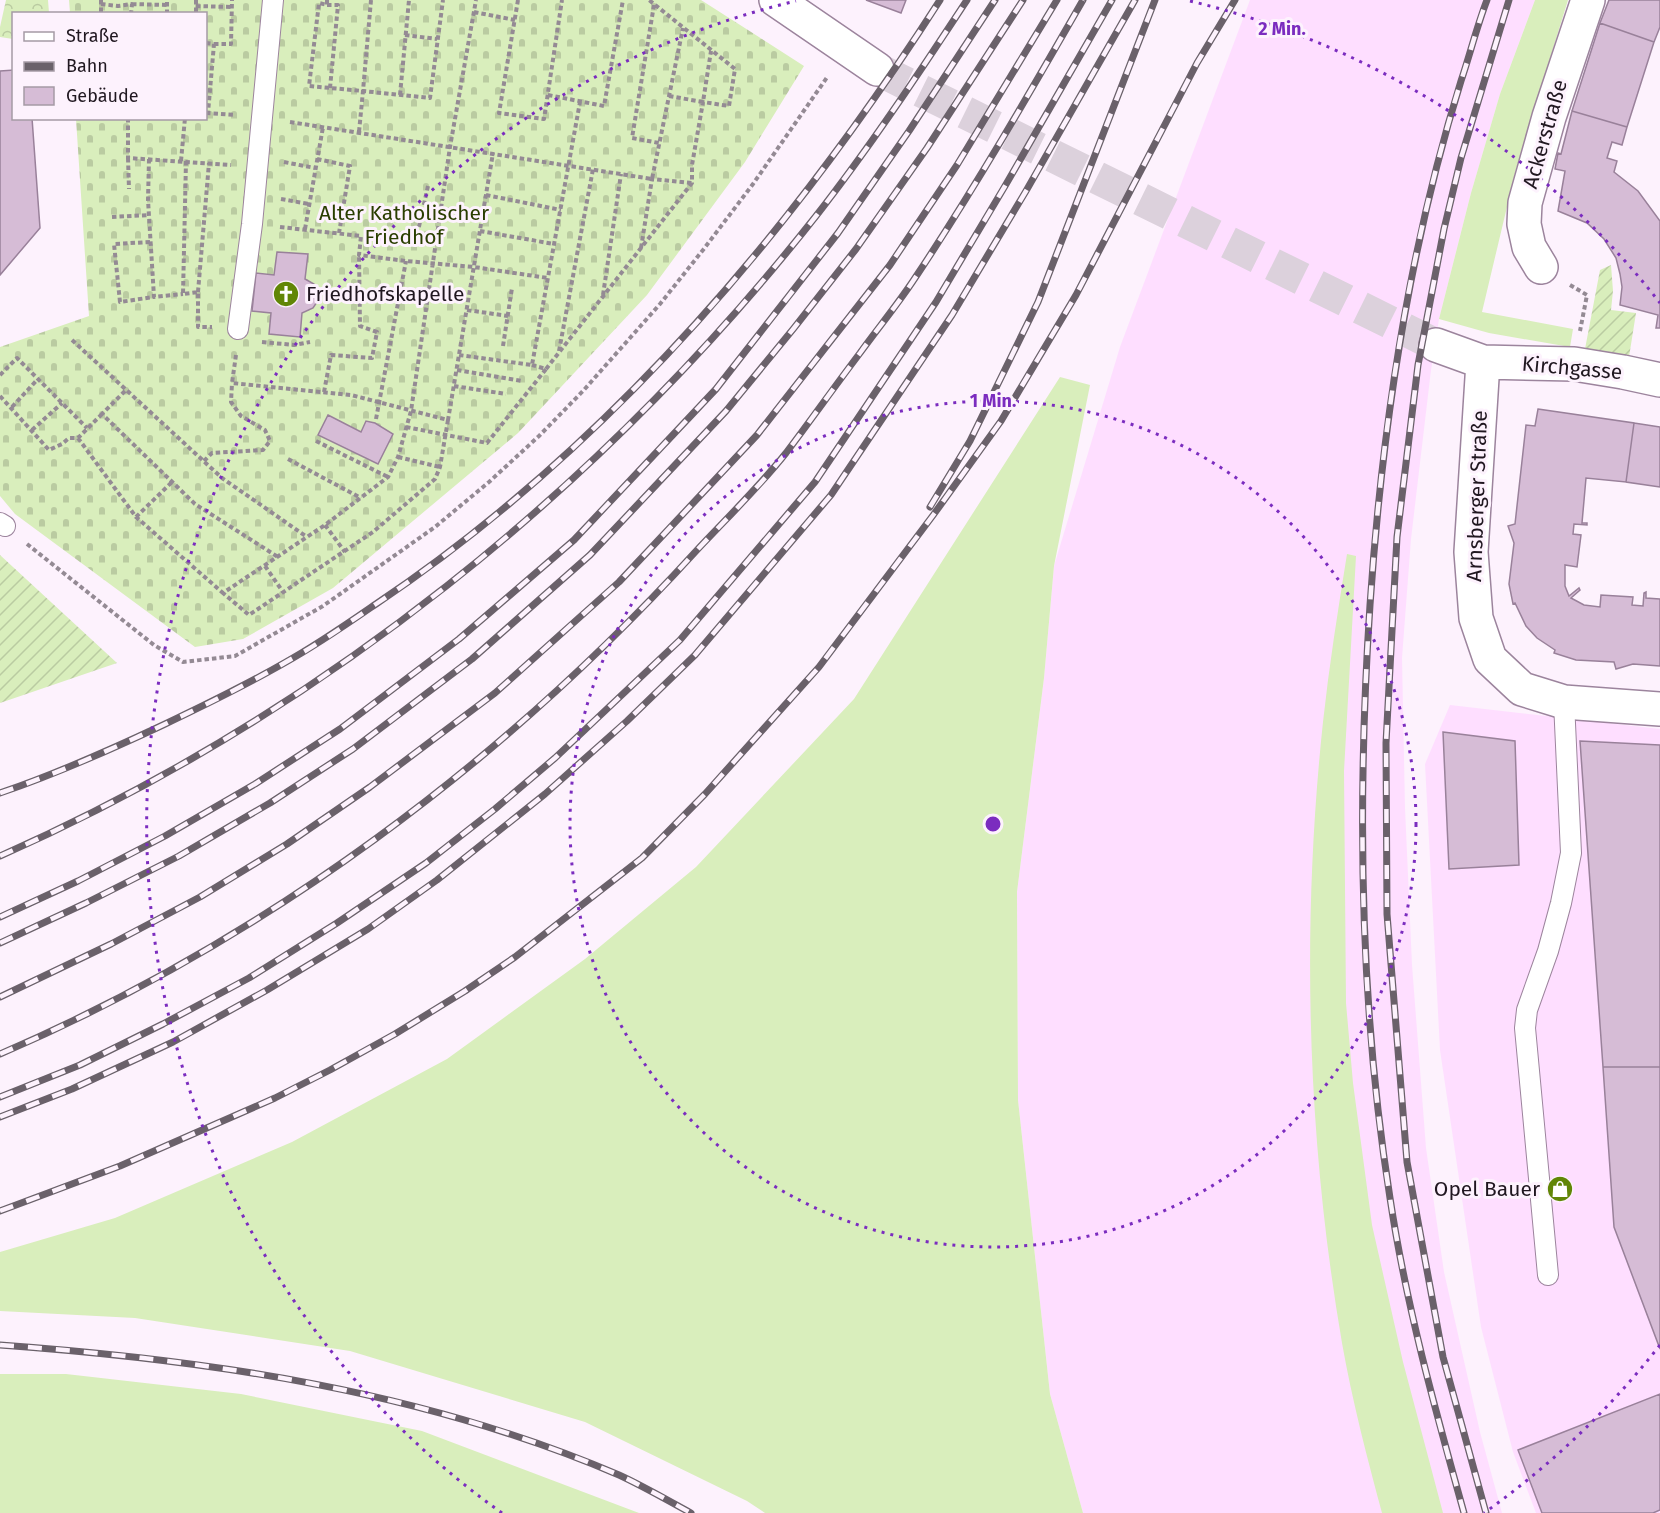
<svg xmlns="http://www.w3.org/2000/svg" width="1660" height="1513" viewBox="0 0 1660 1513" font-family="'Fira Sans',sans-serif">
<defs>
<pattern id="cemetery-stones" width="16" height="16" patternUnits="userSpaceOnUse" patternTransform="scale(1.5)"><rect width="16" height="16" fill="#d9eebc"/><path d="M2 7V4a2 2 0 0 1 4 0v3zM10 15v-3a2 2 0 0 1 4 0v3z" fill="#bacba1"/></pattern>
<pattern id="park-crowns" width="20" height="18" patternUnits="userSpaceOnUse" patternTransform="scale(1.5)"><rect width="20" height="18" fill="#d9eebc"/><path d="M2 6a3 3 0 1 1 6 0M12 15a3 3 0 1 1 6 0" fill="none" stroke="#bacba1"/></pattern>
<pattern id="garden-furrows" width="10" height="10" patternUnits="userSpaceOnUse" patternTransform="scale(1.5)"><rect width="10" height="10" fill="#d9eebc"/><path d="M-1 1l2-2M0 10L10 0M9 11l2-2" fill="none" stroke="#bacba1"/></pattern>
</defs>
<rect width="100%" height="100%" fill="#fdf2fd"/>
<path fill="#fedeff" d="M1250 0H1535L1500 94 1471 193 1439 319 1431 370 1411 539 1402 658 1405 808 1412 965 1426 1148 1444 1272 1480 1432 1502 1513H1083L1050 1394 1018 1100 1017 892 1044 678 1054 566 1120 347Z
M1450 705 1660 729V1513H1536L1513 1452 1481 1327 1440 1050 1425 764Z"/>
<path fill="#d9eebc" d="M1535 0H1568L1516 169 1482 312 1573 329 1570 347 1489 333 1439 319 1471 193 1500 94Z
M1060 377 1090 385 1054 566 1044 678 1017 892 1018 1100 1050 1394 1083 1513H765L747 1501 585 1422 350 1351 135 1318 0 1311V1252L115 1218 292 1142 447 1059 585 959 696 867 854 699Z
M1347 554 1356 556 1344 771 1346 1003 1353 1083 1372 1225 1403 1362 1443 1513H1382C1367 1457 1352 1400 1342 1343 1307 1139 1301 928 1323 722 1329 666 1338 610 1347 554Z
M0 1374H66L241 1394 422 1431 639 1513H0Z"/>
<path fill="url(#cemetery-stones)" d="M69 0H701L804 66 745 162 647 295 518 433 333 588 243 639 195 647 15 514 0 496V347L89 316 76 119 206 118V14L70 13Z"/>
<path fill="url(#park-crowns)" d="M6 0H48L49 13 14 14 13 39 0 37V27Z"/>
<path fill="url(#garden-furrows)" d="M1611 265 1613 291 1611 310 1636 313 1629 357 1585 349 1600 270Z
M0 555 117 663 0 703Z"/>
<path fill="#d6bcd6" stroke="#99819a" stroke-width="1.5" d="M866 0H906L901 13Z
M1609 0H1660V27L1654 42 1600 23Z
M1600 23 1654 42 1627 127 1572 111Z
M14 70V118H32L40 228 0 275V71Z
M1572 111 1627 127 1622 145 1612 142 1607 158 1617 161 1614 172 1638 191 1660 221V328H1656L1658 315 1620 305 1622 287 1620 274 1616 258 1604 239 1587 223 1558 211 1565 171 1555 169 1558 153 1561 154Z
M277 252 308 254 305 279 314 284 318 293 317 302 313 308 302 313 300 337 269 334 271 313 252 311 256 273 274 275Z
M1538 409 1634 423 1626 482 1586 478 1582 523H1587V525L1574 524 1573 534 1581 535 1577 567 1565 565V586L1569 596 1579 588 1580 590 1571 598 1584 605 1600 607 1601 595 1633 597 1632 605 1643 606 1644 593 1646 592V598L1660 599V666L1633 664 1616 669 1614 662 1576 660 1554 653 1555 650 1537 638 1526 626 1515 603 1513 604 1509 584 1514 543 1508 526 1515 524 1526 425 1535 426Z
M328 415 361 432 366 421 375 423 393 434 378 464 318 435Z
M1634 423 1660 427V487L1626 482Z
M1443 732 1515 741 1519 865 1449 869Z
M1580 741 1660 745V1067H1603Z
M1603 1067H1660V1349L1614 1227Z
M1660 1394V1510L1653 1513H1542L1518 1450Z"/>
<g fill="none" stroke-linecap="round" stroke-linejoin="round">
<path stroke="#dcd1dc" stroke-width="33" stroke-dasharray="33 16" stroke-linecap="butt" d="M877 69 1436 345"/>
<g stroke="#9c849d" stroke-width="22">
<path id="service" d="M238 329 252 224 273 0
M0 523 5 526
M1548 1275 1525 1028 1527 1010 1548 951 1561 903 1571 853 1564 702"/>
</g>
<g stroke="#9c849d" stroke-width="36">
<path id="minor" d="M776 0 877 69
M1541 267 1529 247 1524 224 1525 203 1549 117 1588 0
M1436 345 1483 362 1574 364 1623 372 1660 380
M1483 362 1471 552 1476 618 1490 659 1522 689 1564 702 1660 709"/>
</g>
<path stroke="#948a94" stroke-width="4" stroke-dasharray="4.5 3" stroke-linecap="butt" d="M101 0V14
M196 0V14
M327 0V5L319 3 309 86 363 91 359 132
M371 0 363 91 430 98 443 0
M518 0 499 113 544 119 562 0
M101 4 118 6 132 4 131 14
M132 4 167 5
M327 5H338L330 88
M654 5 632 138 659 143
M196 6 231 7
M474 12 515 20
M167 14V0
M405 35 437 39
M206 43 214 44 208 113
M214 44H231L232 0
M400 95 409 0
M548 95 604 106 623 0
M669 96 703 102 711 51
M206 113 235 115
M128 118V158L231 165
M290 122 652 179 683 28
M128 158 129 189
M149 159 148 200 154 297 183 294
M317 159 350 166 339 233
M181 161 185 118
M186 161 183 294 198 292V327H212
M284 162 315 168
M428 186 416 240 437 243
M486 195 561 210
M281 199 309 204
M112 217 149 215
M280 227 361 236 359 255 406 261 474 267 548 278
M305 229 323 127
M480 231 554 244
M150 242 114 244 120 302 153 297
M641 248 652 179 692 183
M1570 285 1587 295 1580 331
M198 292 209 163
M603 295 621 174
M467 310 508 316
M72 340 222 478 307 537
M262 342 294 345 310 342
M503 346 512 288
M559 351 593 169
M236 355 232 383 351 395 448 420 493 153
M459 355 532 365 580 102
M546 369 692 183V165L703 102 729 106 735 69 649 0
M457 370 522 381
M0 375 17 358 87 428
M454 386 506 394
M125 391 102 414 195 504 278 557
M324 392 331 355 372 358 377 332 360 326 359 255
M0 396 49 450 62 444 69 438H78L102 414
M12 407 37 380
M376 419 406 261
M448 420 440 467 435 479 373 532 249 615 223 593 325 525 388 477 398 457 411 411 450 147 476 0
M406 427 487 443 546 369 532 365
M32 430 62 403
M78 438 136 517 223 593
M316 441 388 477
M398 457 440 467
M288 459 361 498
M204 461 212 453 263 450 270 441 265 430 241 416 231 402 232 383
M136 517 172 482
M325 525 345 552
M27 544 154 645 183 662 235 656 323 606 435 527 489 482 539 436 583 391 660 304 703 250 753 184 828 76
M265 566 283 592"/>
<use href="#service" stroke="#fff" stroke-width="20"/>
<use href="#minor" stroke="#fff" stroke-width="33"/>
<g stroke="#6a616a" stroke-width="7">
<path id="rail" d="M930 507 970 441 1038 302 1155 0
M0 793C56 774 110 750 163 725 205 705 246 685 286 662 317 645 347 624 376 604 607 449 791 233 940 0
M0 856C319 715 600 490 816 216 870 147 919 73 967 0
M0 917 78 881 165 836 255 784 340 729 459 639 574 540 716 389 838 233 909 131 995 0
M0 943 86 903 179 856 270 803 353 749 472 659 590 555 726 411 794 328 856 249 927 148 1023 0
M0 997 111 944 200 897 287 844 370 787 495 693 619 582 757 435 890 265 957 165 1057 0
M0 1054C265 940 503 763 697 550 727 518 759 487 786 453 811 420 835 386 860 353 878 328 898 304 915 278 975 188 1029 94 1083 0
M0 1097 80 1065 163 1024 249 978 337 923 426 863 495 809 555 758 680 640 815 482 936 302 1005 186 1112 0
M0 1117 72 1089 173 1042 267 990 368 929 437 880 545 794 627 721 695 655 831 495 952 315 1026 191 1135 0
M0 1211 120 1166 275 1098 330 1070 395 1034 465 991 515 957 642 858 705 794 819 667 934 514 1001 421 1076 295 1197 63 1235 0
M0 1345C211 1360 423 1391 619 1475 643 1486 667 1500 691 1513
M1464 1513C1435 1409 1406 1305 1390 1198 1359 1002 1357 802 1370 605 1382 427 1408 251 1461 81 1470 54 1477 26 1487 0
M1486 1513 1443 1357 1407 1162 1387 914 1386 743 1397 537 1418 365 1444 229 1461 158 1509 0"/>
</g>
<use href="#rail" stroke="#fdf2fd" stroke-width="4.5" stroke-dasharray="14" stroke-linecap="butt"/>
</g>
<g fill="none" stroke="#7b2cbf" stroke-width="3" stroke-dasharray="3 6">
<circle cx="993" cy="824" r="423"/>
<path d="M1660 1345A846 846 0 0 1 1484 1513M502 1513A846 846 0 0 1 796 1M1190 1A846 846 0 0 1 1660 303"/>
</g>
<defs>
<g id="church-disc" transform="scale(1.35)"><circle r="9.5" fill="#618606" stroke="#fdf2fd"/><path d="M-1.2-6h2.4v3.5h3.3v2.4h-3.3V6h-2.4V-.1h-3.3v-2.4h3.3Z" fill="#fff"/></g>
<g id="shop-disc" transform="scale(1.35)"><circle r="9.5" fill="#618606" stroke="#fdf2fd"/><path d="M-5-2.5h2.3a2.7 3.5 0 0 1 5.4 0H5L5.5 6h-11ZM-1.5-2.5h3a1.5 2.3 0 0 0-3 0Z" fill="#fff"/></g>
</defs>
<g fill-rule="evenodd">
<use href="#church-disc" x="286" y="294"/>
<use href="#shop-disc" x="1560" y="1189"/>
</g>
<g text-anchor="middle" stroke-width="6" stroke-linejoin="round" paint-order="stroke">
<g font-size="21" fill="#201720" stroke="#fdf2fd">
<text transform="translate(1545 134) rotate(-74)" y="7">Ackerstraße</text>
<text transform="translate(1572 368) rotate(5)" y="7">Kirchgasse</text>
<text transform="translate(1477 496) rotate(-88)" y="7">Arnsberger Straße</text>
</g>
<g font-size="21" fill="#2a3e00" stroke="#fdf2fd">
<text x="404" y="220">Alter Katholischer<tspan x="404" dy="24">Friedhof</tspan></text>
</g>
<g font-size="21" fill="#201720" stroke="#fdf2fd" text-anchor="start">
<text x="306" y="301">Friedhofskapelle</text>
<text x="1540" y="1196" text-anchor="end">Opel Bauer</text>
</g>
</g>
<circle cx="993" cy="824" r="9" fill="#7b2cbf" stroke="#fdf2fd" stroke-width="3"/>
<g font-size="18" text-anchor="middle" font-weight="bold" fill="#7b2cbf" stroke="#fdf2fd" stroke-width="6" stroke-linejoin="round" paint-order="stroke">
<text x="1282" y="35">2 Min.</text>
<text x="993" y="407">1 Min.</text>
</g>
<rect x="12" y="12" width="195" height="108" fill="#fdf2fd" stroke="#a59aa5" stroke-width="1.5"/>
<rect x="24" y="32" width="30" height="9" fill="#ffffff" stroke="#a59aa5" stroke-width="1.5"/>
<text x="66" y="42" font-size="18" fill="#201720">Straße</text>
<rect x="24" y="62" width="30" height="9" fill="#6a616a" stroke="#a59aa5" stroke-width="1.5"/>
<text x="66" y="72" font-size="18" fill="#201720">Bahn</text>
<rect x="24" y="87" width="30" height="18" fill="#d6bcd6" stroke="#a59aa5" stroke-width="1.5"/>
<text x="66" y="102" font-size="18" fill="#201720">Gebäude</text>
</svg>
